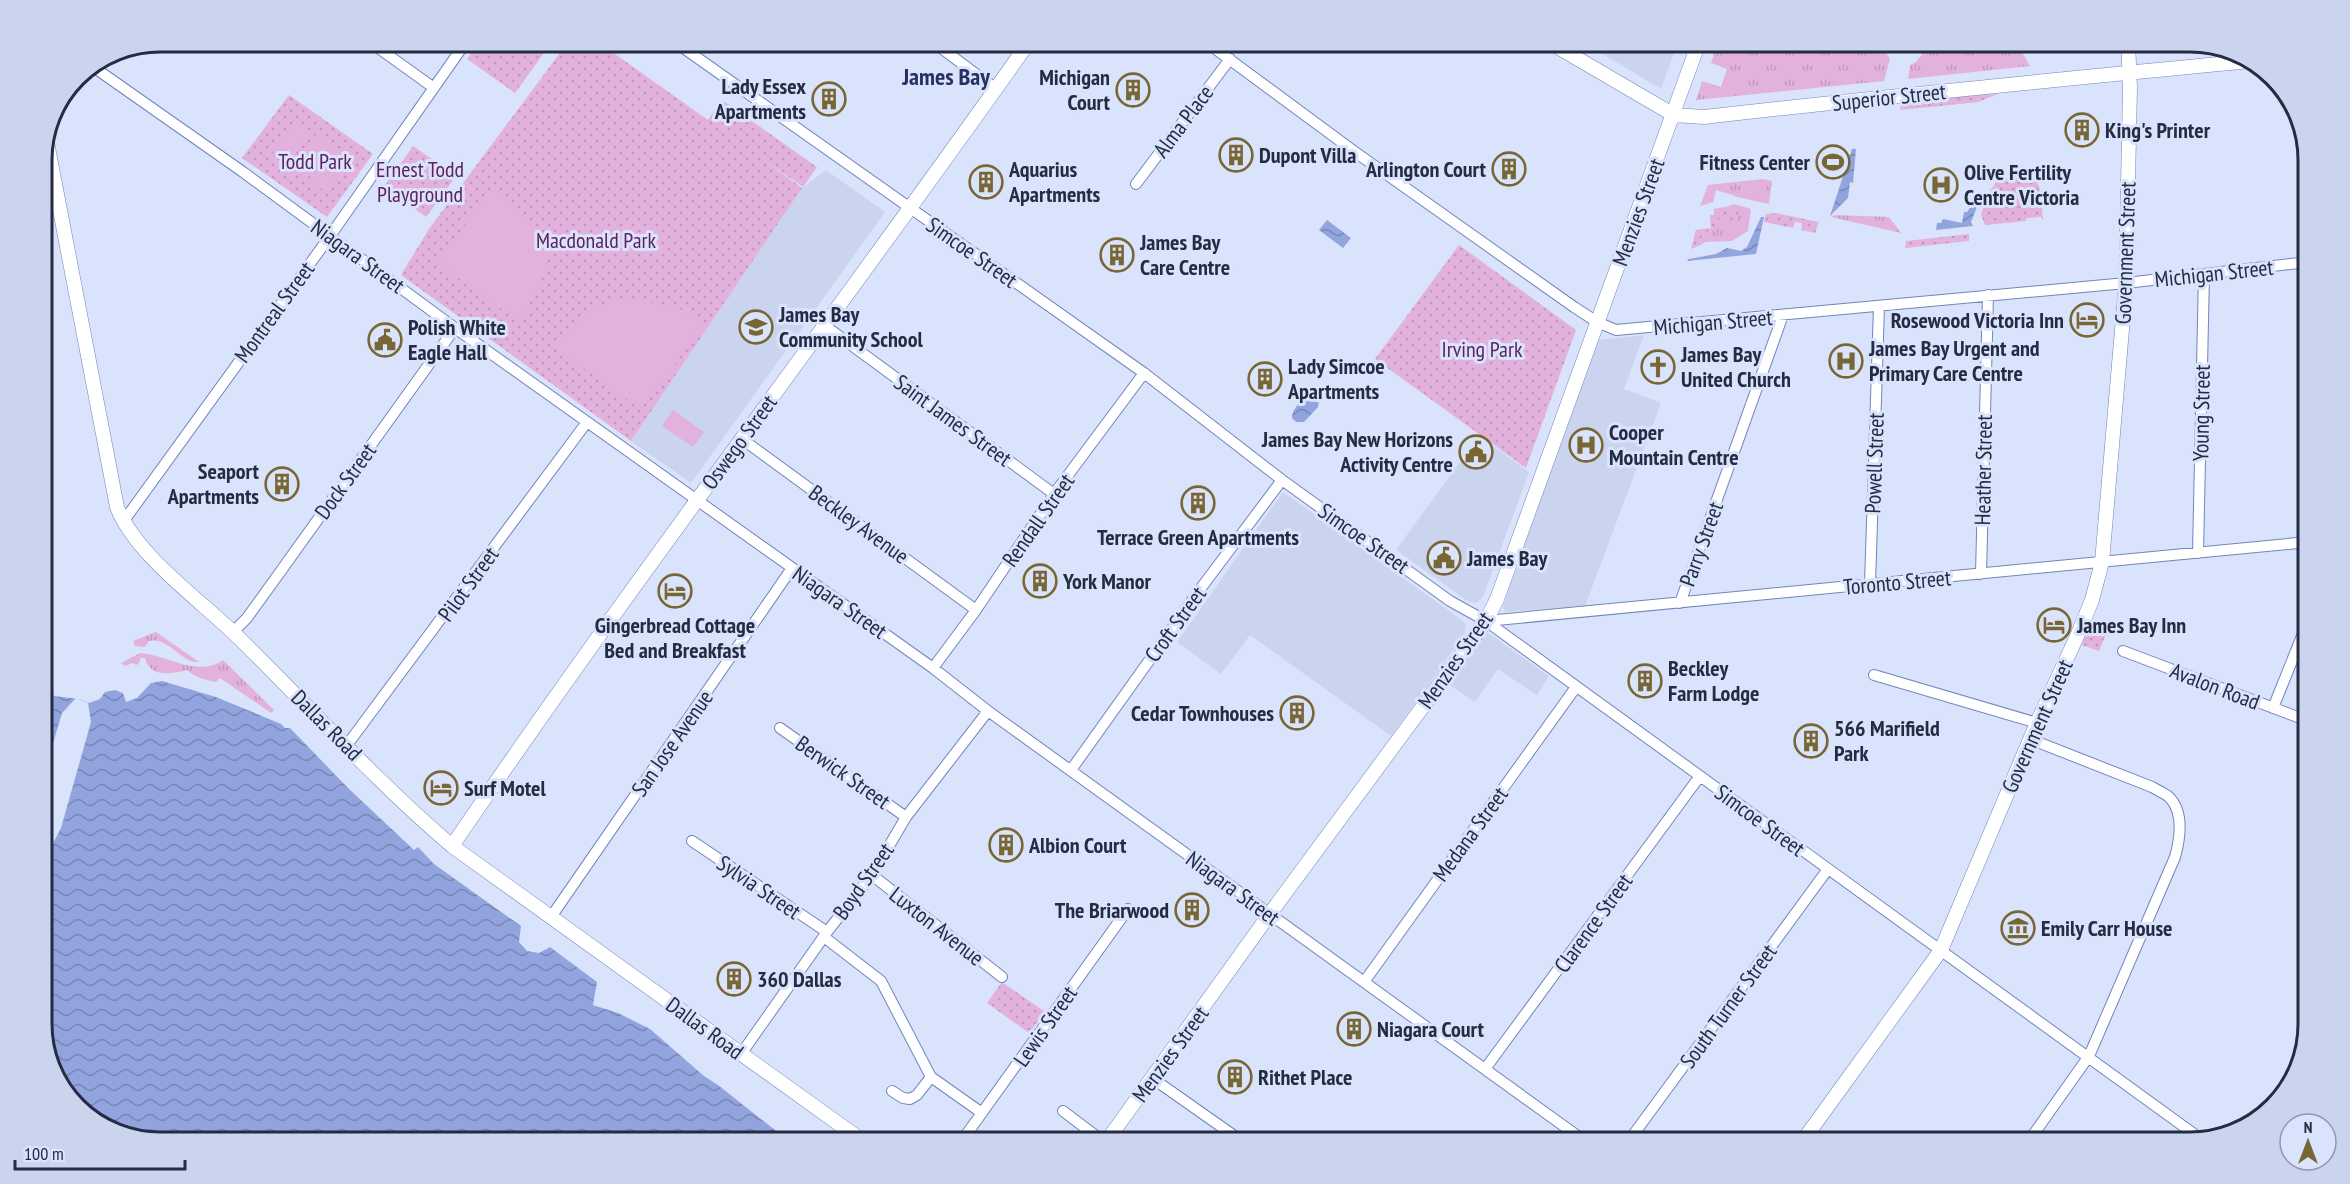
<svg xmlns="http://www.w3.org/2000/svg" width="2350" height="1184" viewBox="0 0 2350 1184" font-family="'PT Sans Narrow',sans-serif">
<defs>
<pattern id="grass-tufts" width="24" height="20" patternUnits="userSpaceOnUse" patternTransform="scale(1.5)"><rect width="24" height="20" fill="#e2b1dc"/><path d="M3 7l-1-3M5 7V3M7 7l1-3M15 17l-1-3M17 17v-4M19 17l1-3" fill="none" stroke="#c298be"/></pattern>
<pattern id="park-dots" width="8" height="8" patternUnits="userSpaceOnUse" patternTransform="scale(1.5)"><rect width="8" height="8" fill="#e2b1dc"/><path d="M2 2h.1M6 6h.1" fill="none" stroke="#c298be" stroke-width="1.8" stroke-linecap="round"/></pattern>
<pattern id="water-waves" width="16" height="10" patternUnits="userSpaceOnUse" patternTransform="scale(1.5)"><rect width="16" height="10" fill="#92a4de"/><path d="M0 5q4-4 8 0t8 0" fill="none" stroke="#7786b6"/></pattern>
</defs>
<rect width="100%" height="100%" fill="#dae3fc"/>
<path fill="#cad4ef" d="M1583 42H1678L1661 89Z
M826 170 885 212 691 483 631 441 802 188Z
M1644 335 1624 389 1661 403 1585 606 1505 612 1503 606 1594 350V344L1598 340Z
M1479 436 1529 472 1483 597 1476 603 1469 602 1396 550Z
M1283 492 1463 621 1466 625 1464 635 1391 736 1250 635 1221 674 1177 642Z
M1487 632 1549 676 1537 695 1498 669 1475 702 1448 684Z"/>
<path fill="url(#grass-tufts)" d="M1718 42 1757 50 1775 48 1794 42H1878L1890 59 1884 81 1696 100 1702 81 1721 87 1727 69 1711 63Z
M1931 42H2016L2030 66 1908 79 1910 65 1916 62Z
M1763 179 1772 181 1769 204 1733 196H1736L1716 190 1713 202 1700 206 1708 185Z
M1734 204 1751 209 1748 231 1732 241 1706 242 1696 247 1705 232 1712 231 1718 219 1729 218 1737 210 1725 207Z
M1836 215 1889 217 1901 233 1831 217Z
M156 632 199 662C180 663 169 636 149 641L145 647 135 646 133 641Z
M140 653C168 655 197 678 223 660L274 710 271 713 220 678 216 682C204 679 196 678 187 670 172 674 149 678 145 658H140V662L137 665 133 663 125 666 121 663Z"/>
<path fill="url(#park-dots)" d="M479 42H552L515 93 467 59Z
M568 42H598L708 120 716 108 725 102 817 167 803 187 763 159 802 188 631 441 401 275 429 229Z
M1998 94 1978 102 1900 110 1902 100Z
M289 95 373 154 327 217 242 158Z
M413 146 456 176 426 217 384 187Z
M2024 171H2027C2044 182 2041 201 2043 220L2041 217 2026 218V221L1985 225 1981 215 1988 193 1999 179 2018 177Z
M1725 207 1737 210 1740 214 1735 223 1729 218 1719 219 1712 231 1705 232 1696 247 1691 249 1696 230 1711 228 1710 215H1714V209Z
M1776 213 1819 222 1815 233 1801 230 1802 223 1795 222 1793 228 1764 222 1766 214Z
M1969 234V241L1905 248 1906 241Z
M1459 245 1576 330 1526 468 1375 359Z
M2090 625 2107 632 2099 651 2082 645Z
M1002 982 1045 1012 1029 1033 987 1003Z"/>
<path fill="#e2b1dc" d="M296 121 311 132 288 165 272 154Z
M315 135 330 146 307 179 292 168Z
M334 149 350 160 327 193 311 182Z
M491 188C512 200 547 231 546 258 545 282 532 303 517 320L441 266 440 260Z
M626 298 679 308 703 325 646 404 635 405 557 349C575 320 593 305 626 298Z
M673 410 704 432 693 447 662 426Z"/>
<path fill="url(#water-waves)" d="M1852 149H1856L1853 183 1850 182 1848 198 1830 216Z
M1981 197 1971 222 1973 226 1936 230 1937 223H1941L1943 219 1962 223 1964 212H1967L1977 198Z
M1761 217H1764L1756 254 1687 261 1689 259 1716 254 1727 248 1741 251 1747 247Z
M1327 220 1351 238 1343 248 1319 230Z
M1313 394 1319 399 1318 407 1304 422H1296L1292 418C1292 409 1304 395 1313 394Z
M162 681 216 697 281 724 285 728H290L349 789 414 850 418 847 434 864 521 926 519 942 527 951 539 953 550 947 597 982 593 1005 618 1013 650 1029 704 1076 718 1085 790 1142H160L108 1130 62 1090 42 1032V686H49L54 696 79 699 89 703 100 699 105 692 115 690 123 693 126 702 137 698 151 683Z"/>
<path fill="#dae3fc" d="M76 698 88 703 91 722 61 828 50 849 42 858V780L62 713Z"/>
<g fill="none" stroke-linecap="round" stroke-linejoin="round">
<g stroke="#7384bd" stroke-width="12">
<path id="street" d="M370 42 434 88
M675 42 1144 373 1282 480 1450 601 1486 621 2201 1139
M933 42 996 89
M1206 42 1355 152 1574 307 1597 322 1616 330 2126 283 2308 262
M92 66 243 172 455 328 933 668 988 711 1586 1142
M1136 184 1230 59
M824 325 1054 494
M742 439 976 610
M123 522 330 236 466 42
M2198 553 2204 274
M1981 574 1988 295
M1870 584 1879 306
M1680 603 1783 315
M1486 621 2308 542
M233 632 247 618 283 568 455 328
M2123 651 2308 721
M933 668 976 610 1054 494 1144 373
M1874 675 2037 723
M2273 708 2308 621
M780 728 906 817
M347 745 587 422
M1071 770 1201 588 1282 480
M692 841 827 932
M872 875 1002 977
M551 917 792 568
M824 937 881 981 931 1077 982 1113
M1364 982 1576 687
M741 1054 827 932 872 875 906 817 988 711
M1485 1069 1700 776
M1152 1078 1243 1142
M892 1091 903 1098 910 1099 917 1095 931 1077
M1063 1111 1104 1142
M961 1142 1128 909
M1628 1142 1828 869
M2028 1142 2089 1056 2175 857C2180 839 2184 812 2169 797 2164 793 2157 790 2152 787L2030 739"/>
</g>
<g stroke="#7384bd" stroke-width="15">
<path id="secondary" d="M1549 42 1674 115 1704 117C1886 96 2067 79 2249 61
M46 137 117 507C136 556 202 601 240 639 310 708 377 782 452 846L864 1142
M452 846C638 573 839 311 1029 42
M1106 1142 1269 915 1486 621 1497 599 1699 42
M1802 1142 1941 950 2037 723 2078 634 2092 600 2102 562 2126 283 2130 87 2128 42"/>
</g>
<g stroke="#7384bd" stroke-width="16">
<path id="primary" d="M2291 1081 2299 1063"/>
</g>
<use href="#street" stroke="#fff" stroke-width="10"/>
<use href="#secondary" stroke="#fff" stroke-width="14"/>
<use href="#primary" stroke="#fff" stroke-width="15"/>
</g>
<defs>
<g id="building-ring" transform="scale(1.725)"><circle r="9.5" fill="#dae3fc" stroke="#786735" stroke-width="1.5"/><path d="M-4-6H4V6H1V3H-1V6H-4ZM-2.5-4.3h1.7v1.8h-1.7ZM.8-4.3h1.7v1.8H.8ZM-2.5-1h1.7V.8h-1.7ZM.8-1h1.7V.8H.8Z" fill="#786735"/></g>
<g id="stadium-ring" transform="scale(1.725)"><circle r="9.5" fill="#dae3fc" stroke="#786735" stroke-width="1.5"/><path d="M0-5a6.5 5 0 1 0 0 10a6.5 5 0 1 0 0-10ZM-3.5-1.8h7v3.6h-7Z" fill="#786735"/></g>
<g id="hospital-ring" transform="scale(1.725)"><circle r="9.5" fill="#dae3fc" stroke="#786735" stroke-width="1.5"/><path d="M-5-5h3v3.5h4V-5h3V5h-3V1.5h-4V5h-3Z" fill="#786735"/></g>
<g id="hotel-ring" transform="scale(1.725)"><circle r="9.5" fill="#dae3fc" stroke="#786735" stroke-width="1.5"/><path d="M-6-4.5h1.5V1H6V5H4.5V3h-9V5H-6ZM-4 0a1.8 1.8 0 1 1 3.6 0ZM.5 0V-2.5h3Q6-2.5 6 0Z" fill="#786735"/></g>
<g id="school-ring" transform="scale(1.725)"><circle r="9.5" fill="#dae3fc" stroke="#786735" stroke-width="1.5"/><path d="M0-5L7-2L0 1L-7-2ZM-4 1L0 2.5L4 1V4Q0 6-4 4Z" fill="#786735"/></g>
<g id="civic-ring" transform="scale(1.725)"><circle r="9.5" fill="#dae3fc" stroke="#786735" stroke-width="1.5"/><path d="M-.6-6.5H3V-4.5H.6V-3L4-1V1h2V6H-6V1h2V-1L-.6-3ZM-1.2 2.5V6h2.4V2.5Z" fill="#786735"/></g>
<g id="church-ring" transform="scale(1.725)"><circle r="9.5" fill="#dae3fc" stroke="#786735" stroke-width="1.5"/><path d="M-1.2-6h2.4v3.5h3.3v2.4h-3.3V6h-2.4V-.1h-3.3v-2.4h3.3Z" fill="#786735"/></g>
<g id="museum-ring" transform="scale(1.725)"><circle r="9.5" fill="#dae3fc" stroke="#786735" stroke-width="1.5"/><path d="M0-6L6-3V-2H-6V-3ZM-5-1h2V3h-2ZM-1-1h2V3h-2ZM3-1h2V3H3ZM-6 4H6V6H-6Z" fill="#786735"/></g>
</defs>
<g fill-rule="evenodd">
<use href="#building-ring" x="1133" y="90"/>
<use href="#building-ring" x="829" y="99"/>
<use href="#building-ring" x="2082" y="130"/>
<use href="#building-ring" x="1236" y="155"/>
<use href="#stadium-ring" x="1833" y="162"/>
<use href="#building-ring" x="1509" y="169"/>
<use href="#building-ring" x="986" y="182"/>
<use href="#hospital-ring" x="1941" y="185"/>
<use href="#building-ring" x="1117" y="255"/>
<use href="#hotel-ring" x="2087" y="320"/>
<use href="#school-ring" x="756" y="327"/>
<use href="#civic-ring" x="385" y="340"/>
<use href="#hospital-ring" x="1846" y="361"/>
<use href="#church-ring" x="1658" y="367"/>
<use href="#building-ring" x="1265" y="379"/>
<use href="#hospital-ring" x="1586" y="445"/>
<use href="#civic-ring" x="1476" y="452"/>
<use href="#building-ring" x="282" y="484"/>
<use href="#building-ring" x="1198" y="503"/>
<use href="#civic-ring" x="1444" y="558"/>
<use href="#building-ring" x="1040" y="581"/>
<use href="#hotel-ring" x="675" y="591"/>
<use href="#hotel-ring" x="2054" y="625"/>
<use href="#building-ring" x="1645" y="681"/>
<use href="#building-ring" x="1297" y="713"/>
<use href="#building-ring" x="1811" y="741"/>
<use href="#hotel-ring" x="441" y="788"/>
<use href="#building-ring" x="1006" y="845"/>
<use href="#building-ring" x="1192" y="910"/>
<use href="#museum-ring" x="2018" y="928"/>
<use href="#building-ring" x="734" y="979"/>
<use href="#building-ring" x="1354" y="1029"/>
<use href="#building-ring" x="1235" y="1077"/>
</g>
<g text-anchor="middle" stroke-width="6" stroke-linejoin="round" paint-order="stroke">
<g font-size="22" font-weight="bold" fill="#242b43" stroke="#dae3fc" text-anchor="start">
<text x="1110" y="85" text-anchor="end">Michigan<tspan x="1110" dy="25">Court</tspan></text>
<text x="806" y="94" text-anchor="end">Lady Essex<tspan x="806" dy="25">Apartments</tspan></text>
<text x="2105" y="138">King's Printer</text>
<text x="1259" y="163">Dupont Villa</text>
<text x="1810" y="170" text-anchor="end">Fitness Center</text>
<text x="1009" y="177">Aquarius<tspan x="1009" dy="25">Apartments</tspan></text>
<text x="1486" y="177" text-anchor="end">Arlington Court</text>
<text x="1964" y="180">Olive Fertility<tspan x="1964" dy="25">Centre Victoria</tspan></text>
<text x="1140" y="250">James Bay<tspan x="1140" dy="25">Care Centre</tspan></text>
<text x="779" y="322">James Bay<tspan x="779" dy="25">Community School</tspan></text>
<text x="2064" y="328" text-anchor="end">Rosewood Victoria Inn</text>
<text x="408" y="335">Polish White<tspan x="408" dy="25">Eagle Hall</tspan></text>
<text x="1869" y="356">James Bay Urgent and<tspan x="1869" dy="25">Primary Care Centre</tspan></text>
<text x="1681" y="362">James Bay<tspan x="1681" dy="25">United Church</tspan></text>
<text x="1288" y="374">Lady Simcoe<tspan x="1288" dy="25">Apartments</tspan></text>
<text x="1609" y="440">Cooper<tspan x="1609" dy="25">Mountain Centre</tspan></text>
<text x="1453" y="447" text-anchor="end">James Bay New Horizons<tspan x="1453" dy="25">Activity Centre</tspan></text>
<text x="259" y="479" text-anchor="end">Seaport<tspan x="259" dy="25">Apartments</tspan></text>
<text x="1198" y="545" text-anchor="middle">Terrace Green Apartments</text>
<text x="1467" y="566">James Bay</text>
<text x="1063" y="589">York Manor</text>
<text x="675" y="633" text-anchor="middle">Gingerbread Cottage<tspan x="675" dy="25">Bed and Breakfast</tspan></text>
<text x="2077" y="633">James Bay Inn</text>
<text x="1668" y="676">Beckley<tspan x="1668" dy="25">Farm Lodge</tspan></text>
<text x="1274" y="721" text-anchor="end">Cedar Townhouses</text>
<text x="1834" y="736">566 Marifield<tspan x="1834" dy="25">Park</tspan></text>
<text x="464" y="796">Surf Motel</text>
<text x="1029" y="853">Albion Court</text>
<text x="1169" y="918" text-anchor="end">The Briarwood</text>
<text x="2041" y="936">Emily Carr House</text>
<text x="757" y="987">360 Dallas</text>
<text x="1377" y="1037">Niagara Court</text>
<text x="1258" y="1085">Rithet Place</text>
</g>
<g font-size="22" fill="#242b43" stroke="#dae3fc">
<text transform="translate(1889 97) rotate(-6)" y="8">Superior Street</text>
<text transform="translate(1183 121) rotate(-53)" y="8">Alma Place</text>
<text transform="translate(1638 212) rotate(-70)" y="8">Menzies Street</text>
<text transform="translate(972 252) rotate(35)" y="8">Simcoe Street</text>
<text transform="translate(2125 253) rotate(-88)" y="8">Government Street</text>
<text transform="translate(358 256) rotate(36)" y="8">Niagara Street</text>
<text transform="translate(2214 273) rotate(-6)" y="8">Michigan Street</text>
<text transform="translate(274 312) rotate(-54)" y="8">Montreal Street</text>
<text transform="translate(1713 322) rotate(-5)" y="8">Michigan Street</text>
<text transform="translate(2201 413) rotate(-89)" y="8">Young Street</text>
<text transform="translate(953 420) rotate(36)" y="8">Saint James Street</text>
<text transform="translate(739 442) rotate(-54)" y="8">Oswego Street</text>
<text transform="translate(1874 463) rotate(-88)" y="8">Powell Street</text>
<text transform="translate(1983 470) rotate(-89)" y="8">Heather Street</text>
<text transform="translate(345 481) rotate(-54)" y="8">Dock Street</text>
<text transform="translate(1038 520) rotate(-55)" y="8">Rendall Street</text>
<text transform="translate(859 524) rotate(36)" y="8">Beckley Avenue</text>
<text transform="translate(1364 538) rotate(35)" y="8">Simcoe Street</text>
<text transform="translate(1701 544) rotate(-70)" y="8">Parry Street</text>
<text transform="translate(1897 582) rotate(-5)" y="8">Toronto Street</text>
<text transform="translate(468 584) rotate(-54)" y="8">Pilot Street</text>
<text transform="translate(840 602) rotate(35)" y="8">Niagara Street</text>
<text transform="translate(1175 624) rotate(-54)" y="8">Croft Street</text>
<text transform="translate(1455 660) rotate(-55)" y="8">Menzies Street</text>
<text transform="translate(2215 686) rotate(21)" y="8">Avalon Road</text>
<text transform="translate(327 725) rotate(45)" y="8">Dallas Road</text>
<text transform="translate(2037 726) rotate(-66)" y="8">Government Street</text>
<text transform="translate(672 743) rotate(-55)" y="8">San Jose Avenue</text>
<text transform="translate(843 772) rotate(35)" y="8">Berwick Street</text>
<text transform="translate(1760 820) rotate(36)" y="8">Simcoe Street</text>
<text transform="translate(1470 834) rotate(-54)" y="8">Medana Street</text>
<text transform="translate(863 881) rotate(-55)" y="8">Boyd Street</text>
<text transform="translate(759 887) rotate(34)" y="8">Sylvia Street</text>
<text transform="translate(1233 888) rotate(36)" y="8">Niagara Street</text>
<text transform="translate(1593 923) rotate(-54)" y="8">Clarence Street</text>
<text transform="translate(937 926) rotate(38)" y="8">Luxton Avenue</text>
<text transform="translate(1728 1006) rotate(-54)" y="8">South Turner Street</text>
<text transform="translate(1045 1026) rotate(-55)" y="8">Lewis Street</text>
<text transform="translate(705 1028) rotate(36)" y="8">Dallas Road</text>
<text transform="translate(1170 1054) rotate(-54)" y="8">Menzies Street</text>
</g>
<g font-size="22" fill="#60225c" stroke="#dae3fc">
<text x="315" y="169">Todd Park</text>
<text x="420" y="177">Ernest Todd<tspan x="420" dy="25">Playground</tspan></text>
<text x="596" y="248">Macdonald Park</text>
<text x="1482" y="357">Irving Park</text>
</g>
<g font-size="24" font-weight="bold" fill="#253162" stroke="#dae3fc">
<text x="946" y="85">James Bay</text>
</g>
</g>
<path d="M0 0H2350V1184H0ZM160 52H2190A108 108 0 0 1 2298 160V1024A108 108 0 0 1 2190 1132H160A108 108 0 0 1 52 1024V160A108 108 0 0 1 160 52Z" fill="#cbd4ed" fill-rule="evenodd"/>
<path fill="none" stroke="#242b43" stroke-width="3" d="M160 52H2190A108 108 0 0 1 2298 160V1024A108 108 0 0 1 2190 1132H160A108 108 0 0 1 52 1024V160A108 108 0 0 1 160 52Z"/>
<g transform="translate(2308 1142)"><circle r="28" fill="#dae3fc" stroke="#9199b2" stroke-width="1.5"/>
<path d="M0-4.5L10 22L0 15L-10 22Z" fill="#786735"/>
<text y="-9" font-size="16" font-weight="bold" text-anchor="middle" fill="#242b43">N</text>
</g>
<path d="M15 1160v9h170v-9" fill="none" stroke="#242b43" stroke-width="3"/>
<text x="24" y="1160" font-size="18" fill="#242b43" stroke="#dae3fc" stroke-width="4.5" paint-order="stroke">100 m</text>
</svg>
